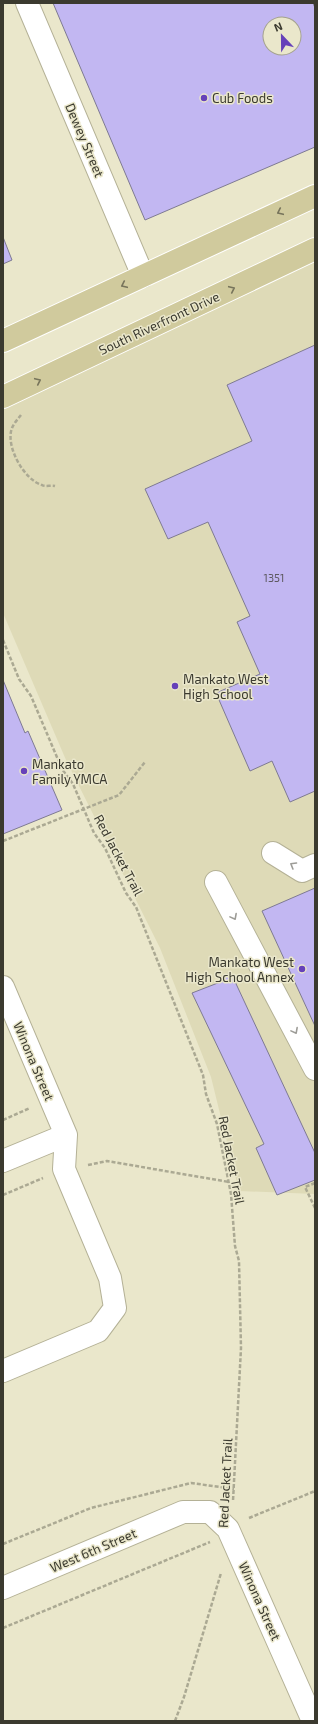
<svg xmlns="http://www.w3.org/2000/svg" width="318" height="1724" viewBox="0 0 318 1724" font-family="'Exo 2',sans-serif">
<rect width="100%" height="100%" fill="#eae7cb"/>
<path fill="#dedab7" d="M315 260V1194L239 1191 211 1077 160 948 66 760 3 613V406Z"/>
<path fill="#c2b7f2" stroke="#7e7a92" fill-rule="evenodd" d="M53 3H313L315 8V147L145 220ZM270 24H294V48H270Z
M3 237 12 260 3 264Z
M315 345V791L290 802 272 761 250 771 216 693 260 674 237 622 250 616 208 522 168 539 145 489 252 441 227 385Z
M3 680 25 733 28 731 62 810 3 834Z
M315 888V1026L262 911Z
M231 973 315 1153V1180L277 1195 256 1148 264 1144 192 993 223 981 221 977Z"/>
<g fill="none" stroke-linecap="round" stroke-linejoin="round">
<g stroke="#b4b196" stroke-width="24">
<path id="minor" d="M27 3 143 276
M273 853 302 871 315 865
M216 882 315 1069
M3 987 66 1135 64 1169 110 1278 115 1308 98 1331 3 1371
M3 1161 66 1135
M3 1588 183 1512H210L228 1529 313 1721"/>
</g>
<g stroke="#fff" stroke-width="24">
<path id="major" d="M3 341 315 196
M3 397 315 249"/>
</g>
<path stroke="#aba993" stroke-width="2.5" stroke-dasharray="4 2" stroke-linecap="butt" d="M21 415C18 419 14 423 12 428 5 446 24 480 42 485 45 487 51 485 55 486
M3 640 19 679 31 696 62 769 73 784 94 833 105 848 126 893 136 907 203 1075 206 1094 217 1124 231 1194 235 1246 239 1261 241 1348 233 1501
M3 841 119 795 145 762
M3 1120 30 1108
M88 1165 107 1161 229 1182
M315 1183 305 1187 315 1208
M3 1195 43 1178
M249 1518 315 1491
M3 1544 91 1508 191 1483 234 1489
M3 1628 210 1542
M175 1721 184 1697 221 1573"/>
<use href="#minor" stroke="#fff" stroke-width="22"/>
<use href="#major" stroke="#d0ca9d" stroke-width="22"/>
</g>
<defs><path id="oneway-chevron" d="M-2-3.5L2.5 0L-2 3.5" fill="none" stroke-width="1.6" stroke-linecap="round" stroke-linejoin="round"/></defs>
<g stroke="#77745b">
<use href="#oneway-chevron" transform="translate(280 212) rotate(155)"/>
<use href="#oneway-chevron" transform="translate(124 285) rotate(155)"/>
<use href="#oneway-chevron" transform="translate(232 289) rotate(-25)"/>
<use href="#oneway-chevron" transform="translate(38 381) rotate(-25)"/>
</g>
<g stroke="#9d9c97">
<use href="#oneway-chevron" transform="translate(293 865) rotate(-149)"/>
<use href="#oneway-chevron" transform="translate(234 917) rotate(62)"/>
<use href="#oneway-chevron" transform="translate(295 1031) rotate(62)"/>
</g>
<g fill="#6641b9" stroke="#eae7cb" stroke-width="1.5">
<circle cx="204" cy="98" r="4"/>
<circle cx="175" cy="686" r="4"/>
<circle cx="24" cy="771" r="4"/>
<circle cx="302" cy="969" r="4"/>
</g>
<g text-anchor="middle" stroke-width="3" stroke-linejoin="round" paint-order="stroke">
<g font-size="11" fill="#5d5960">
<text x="274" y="582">1351</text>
</g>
<g font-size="13" fill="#3b3a2f" stroke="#eae7cb" text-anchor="start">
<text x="212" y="103">Cub Foods</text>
<text x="183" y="684">Mankato West<tspan x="183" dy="15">High School</tspan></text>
<text x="32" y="769">Mankato<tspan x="32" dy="15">Family YMCA</tspan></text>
<text x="294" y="967" text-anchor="end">Mankato West<tspan x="294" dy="15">High School Annex</tspan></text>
</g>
<g font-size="13" fill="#3b3a2f" stroke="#eae7cb">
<text transform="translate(85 140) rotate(67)" y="5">Dewey Street</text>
<text transform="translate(159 323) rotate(-25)" y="5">South Riverfront Drive</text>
<text transform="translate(119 855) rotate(62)" y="5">Red Jacket Trail</text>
<text transform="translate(34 1061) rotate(67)" y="5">Winona Street</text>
<text transform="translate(232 1160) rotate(79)" y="5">Red Jacket Trail</text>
<text transform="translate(225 1483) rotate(-87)" y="5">Red Jacket Trail</text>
<text transform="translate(93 1550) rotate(-23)" y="5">West 6th Street</text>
<text transform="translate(260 1601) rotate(66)" y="5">Winona Street</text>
</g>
</g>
<rect width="318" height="1724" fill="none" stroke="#3b3a2f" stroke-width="8"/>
<g transform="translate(282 36) rotate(338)"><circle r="19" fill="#eae7cb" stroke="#a4a28d"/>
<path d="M0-3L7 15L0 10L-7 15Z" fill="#6641b9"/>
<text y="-6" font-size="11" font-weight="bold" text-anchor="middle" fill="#3b3a2f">N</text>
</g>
</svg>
